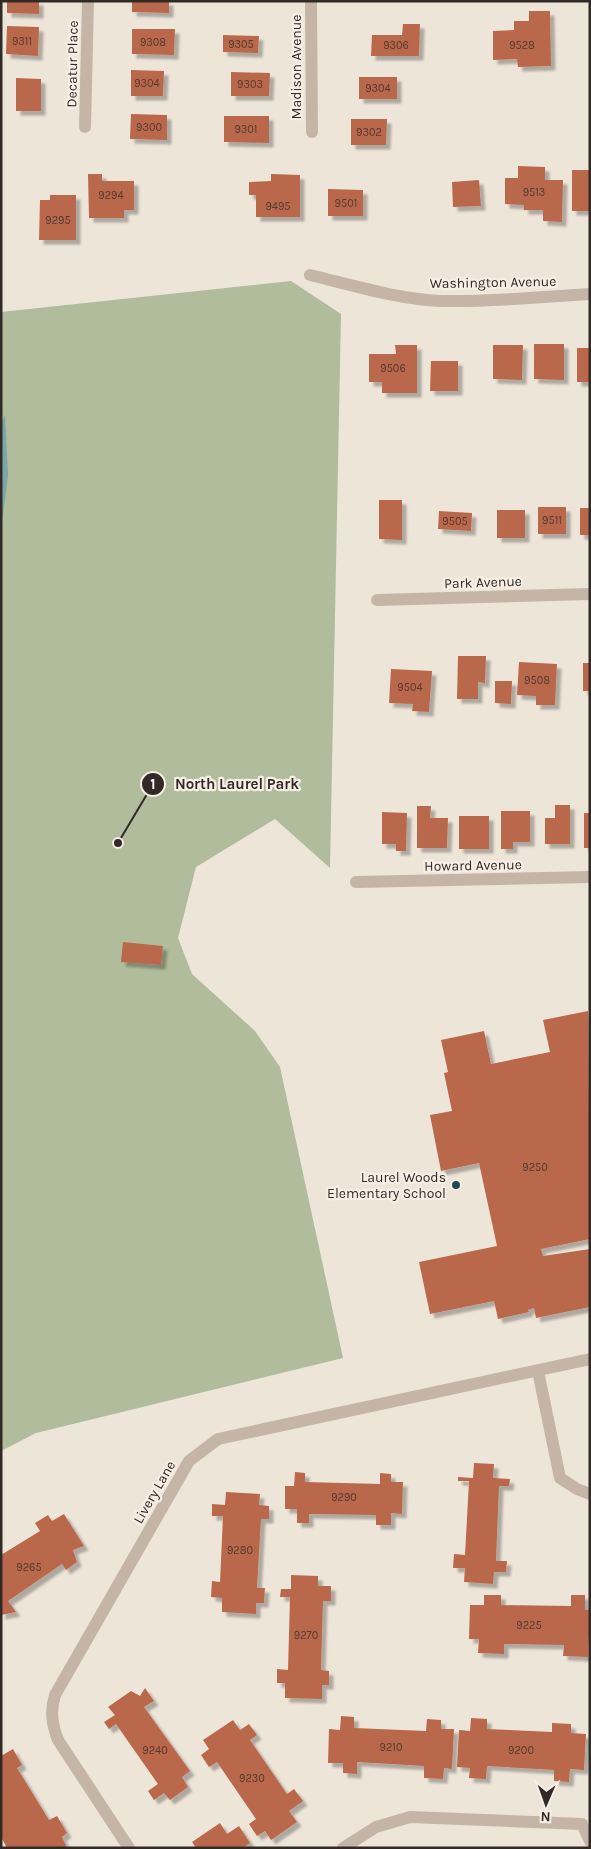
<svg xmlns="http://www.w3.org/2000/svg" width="591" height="1849" viewBox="0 0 591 1849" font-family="Karla,sans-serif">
<defs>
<filter id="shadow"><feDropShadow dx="4.5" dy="4.5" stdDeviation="1" flood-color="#0004"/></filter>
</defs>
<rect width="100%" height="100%" fill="#eee5d9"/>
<path fill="#b0bc9b" d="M291 281 341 314 330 868 275 819 196 867 178 938 192 974 255 1031 280 1067 343 1358 36 1433 1 1451V312Z"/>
<path fill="#7ba6a8" d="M5 415 8 475 1 530V425Z"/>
<path fill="#ba684c" filter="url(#shadow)" d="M7 1H39V14L7 13Z
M132 1H169V13L132 12Z
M529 11H550L551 66 518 67 517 59 493 60V31L514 30V21H529Z
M403 24H420L419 56H371L372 35H402Z
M7 26 39 27 38 56 6 54Z
M132 29H175L174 55 132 54Z
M223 35 259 36 258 53 223 52Z
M131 70 164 71 163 96H131Z
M231 72 270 73 269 96H231Z
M359 77H397V99H359Z
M16 78 41 79V111H16Z
M131 114 167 115V140L130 139Z
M224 116H269V143L224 142Z
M351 119H387L386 145H351Z
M518 166 545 167V180H563L562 222 543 221V210H524V205L505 204V178H518Z
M572 170H590V211H572Z
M88 174H102V181H134V210H124V218H89Z
M271 174 300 175V217H256V195H249V182L271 181Z
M479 180 481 206 453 207 452 182Z
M328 189 363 190V216H328Z
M50 195H76V240H39L40 200H50Z
M534 344H564V380L534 379Z
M395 345H417V393H382V382H369V354H396Z
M493 345H523L522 380 493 379Z
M577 348H590V382H577Z
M431 361H458V391H430Z
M379 500H402V540L379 539Z
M538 507H566V534H538Z
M580 508H590V535H580Z
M497 510H525V538H497Z
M439 511 472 513 471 531 438 529Z
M458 656H486L485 683 478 682V699H457Z
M519 662 557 664 555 705H536V696L517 695Z
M583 663H590V691H583Z
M391 669 432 671 429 712 412 711 413 704 389 703Z
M495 681H512L511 704 495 703Z
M555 805H570V844H545V818H555Z
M417 806H431L430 818H448L447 848H417Z
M501 811H530V842H513V849H501Z
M382 812 407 813 406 851H396V844H382Z
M584 813H590V848H584Z
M459 816H489V849H459Z
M123 942 163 946 161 965 121 962Z
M588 1011 590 1239 541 1249 543 1256 590 1249V1307L536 1318 534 1308 528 1310 529 1312 498 1319 494 1301 430 1314 419 1262 497 1246 479 1163 441 1171 430 1115 452 1111 444 1073 448 1072 441 1040 484 1031 491 1064 550 1052 543 1020Z
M474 1463 494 1464 493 1478 510 1479 509 1486H499L496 1561H507L506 1572H494L493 1584 464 1582 465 1568H453L454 1554 465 1555 469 1481H458V1477L473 1478Z
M295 1472 305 1473V1482L380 1484V1473L391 1474V1482H403L402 1514 391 1513V1525H376V1515L309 1514V1523H297V1509H285V1486H294Z
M226 1492 260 1494 259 1505 269 1506V1519H261L257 1588H265L264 1603H256V1614L222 1612V1598L211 1597 212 1581 220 1582 223 1516H212V1504L225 1505Z
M64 1514 84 1546 73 1550 77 1562 66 1570 62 1564 8 1601 16 1612 1 1615V1555L40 1531 35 1523 48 1515 52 1521Z
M291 1575 318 1576V1586H331V1601H323L321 1670 329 1671V1685H322V1699L285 1698V1683H277V1669L288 1670 290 1597H280L281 1589H291Z
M484 1595H501V1605L571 1606V1595H585V1610H590L588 1657 563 1656 564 1645 504 1644V1654L478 1653 479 1639H469L470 1605H484Z
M145 1688 154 1701 144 1707 190 1771 182 1777 188 1787 170 1800 164 1793 154 1800 148 1791 158 1784 116 1724 109 1729 104 1722 115 1715 108 1707 131 1691 140 1696Z
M341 1716 354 1717V1728L426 1731 427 1719 441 1720V1729H454L452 1769 444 1768 443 1779 424 1778V1766L357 1762V1774L343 1773V1763H328L329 1729 340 1730Z
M471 1718 487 1719V1729L552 1732V1723L571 1724V1733L586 1734 584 1770 570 1769 569 1782 554 1781V1770L487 1766 486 1779 469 1778 470 1768 457 1767 459 1730 470 1731Z
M233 1720 240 1730 249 1724 257 1735 250 1740 287 1794 294 1789 303 1801 289 1811 297 1822 271 1840 265 1831 257 1836 249 1824 256 1819 217 1762 209 1767 201 1755 209 1749 203 1740Z
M13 1749 22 1765 17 1768 49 1820 57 1816 67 1833 62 1837 67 1848H7L1 1837V1756Z
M220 1823 227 1834 239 1826 250 1843 243 1848H196L192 1842Z"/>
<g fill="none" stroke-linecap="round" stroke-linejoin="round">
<path stroke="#c5b5a7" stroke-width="12" d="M311 1 312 132
M85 127 88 1
M310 275C352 285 397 299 441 301 490 302 540 297 590 294
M377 600 590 594
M356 882 590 877
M538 1371 560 1478 577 1489 590 1494
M129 1848 58 1740C52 1724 50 1711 55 1695L189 1461 218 1439 590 1359
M343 1848 376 1827 410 1817 582 1824 590 1841"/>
</g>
<circle fill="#204b4f" stroke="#f7efe5" stroke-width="2" cx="456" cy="1185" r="5"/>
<g text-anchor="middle" stroke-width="4.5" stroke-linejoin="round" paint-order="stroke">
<g font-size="11" fill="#543a30">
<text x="22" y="45">9311</text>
<text x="153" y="46">9308</text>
<text x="241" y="48">9305</text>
<text x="396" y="49">9306</text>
<text x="522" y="49">9528</text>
<text x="147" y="87">9304</text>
<text x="250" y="88">9303</text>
<text x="378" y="92">9304</text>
<text x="149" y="131">9300</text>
<text x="246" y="133">9301</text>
<text x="369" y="136">9302</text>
<text x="534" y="196">9513</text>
<text x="111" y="199">9294</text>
<text x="346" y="207">9501</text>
<text x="278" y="210">9495</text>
<text x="58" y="224">9295</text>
<text x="393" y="372">9506</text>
<text x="552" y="524">9511</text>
<text x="455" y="525">9505</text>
<text x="537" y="684">9508</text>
<text x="410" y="691">9504</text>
<text x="535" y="1171">9250</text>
<text x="344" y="1501">9290</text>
<text x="240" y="1554">9280</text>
<text x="29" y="1571">9265</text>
<text x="529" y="1629">9225</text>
<text x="306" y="1639">9270</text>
<text x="391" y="1751">9210</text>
<text x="155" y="1754">9240</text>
<text x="521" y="1754">9200</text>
<text x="252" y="1782">9230</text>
</g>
<g font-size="14" fill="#322a26" stroke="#f7efe5">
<text transform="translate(72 64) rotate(-89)" y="5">Decatur Place</text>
<text transform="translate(296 67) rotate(-90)" y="5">Madison Avenue</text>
<text transform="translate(493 282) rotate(-1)" y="5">Washington Avenue</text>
<text transform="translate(483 582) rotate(-2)" y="5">Park Avenue</text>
<text transform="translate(473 865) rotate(-1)" y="5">Howard Avenue</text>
<text transform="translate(154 1492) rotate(-60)" y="5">Livery Lane</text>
</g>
<g font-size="14" fill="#322a26" stroke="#f7efe5" text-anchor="end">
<text x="446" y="1182">Laurel Woods<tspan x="446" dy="16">Elementary School</tspan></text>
</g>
</g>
<path fill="none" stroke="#322a26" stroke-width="2" d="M118 843L153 784"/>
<g fill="#322a26" stroke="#f7efe5" stroke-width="2">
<circle cx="118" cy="843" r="5"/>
<circle cx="153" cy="784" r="12"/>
</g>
<g font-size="15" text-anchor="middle" font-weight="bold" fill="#fff">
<text x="153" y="789">1</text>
</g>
<g font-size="15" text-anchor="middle" font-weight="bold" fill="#322a26" stroke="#f7efe5" stroke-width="4.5" stroke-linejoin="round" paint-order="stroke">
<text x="237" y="789">North Laurel Park</text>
</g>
<rect width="591" height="1849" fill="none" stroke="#322a26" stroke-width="5"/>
<g transform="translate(546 1804) rotate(182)" stroke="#f7efe5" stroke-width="4" paint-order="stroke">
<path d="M0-4L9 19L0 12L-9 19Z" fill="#322a26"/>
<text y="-8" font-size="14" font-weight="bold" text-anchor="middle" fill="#322a26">N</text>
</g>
</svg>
